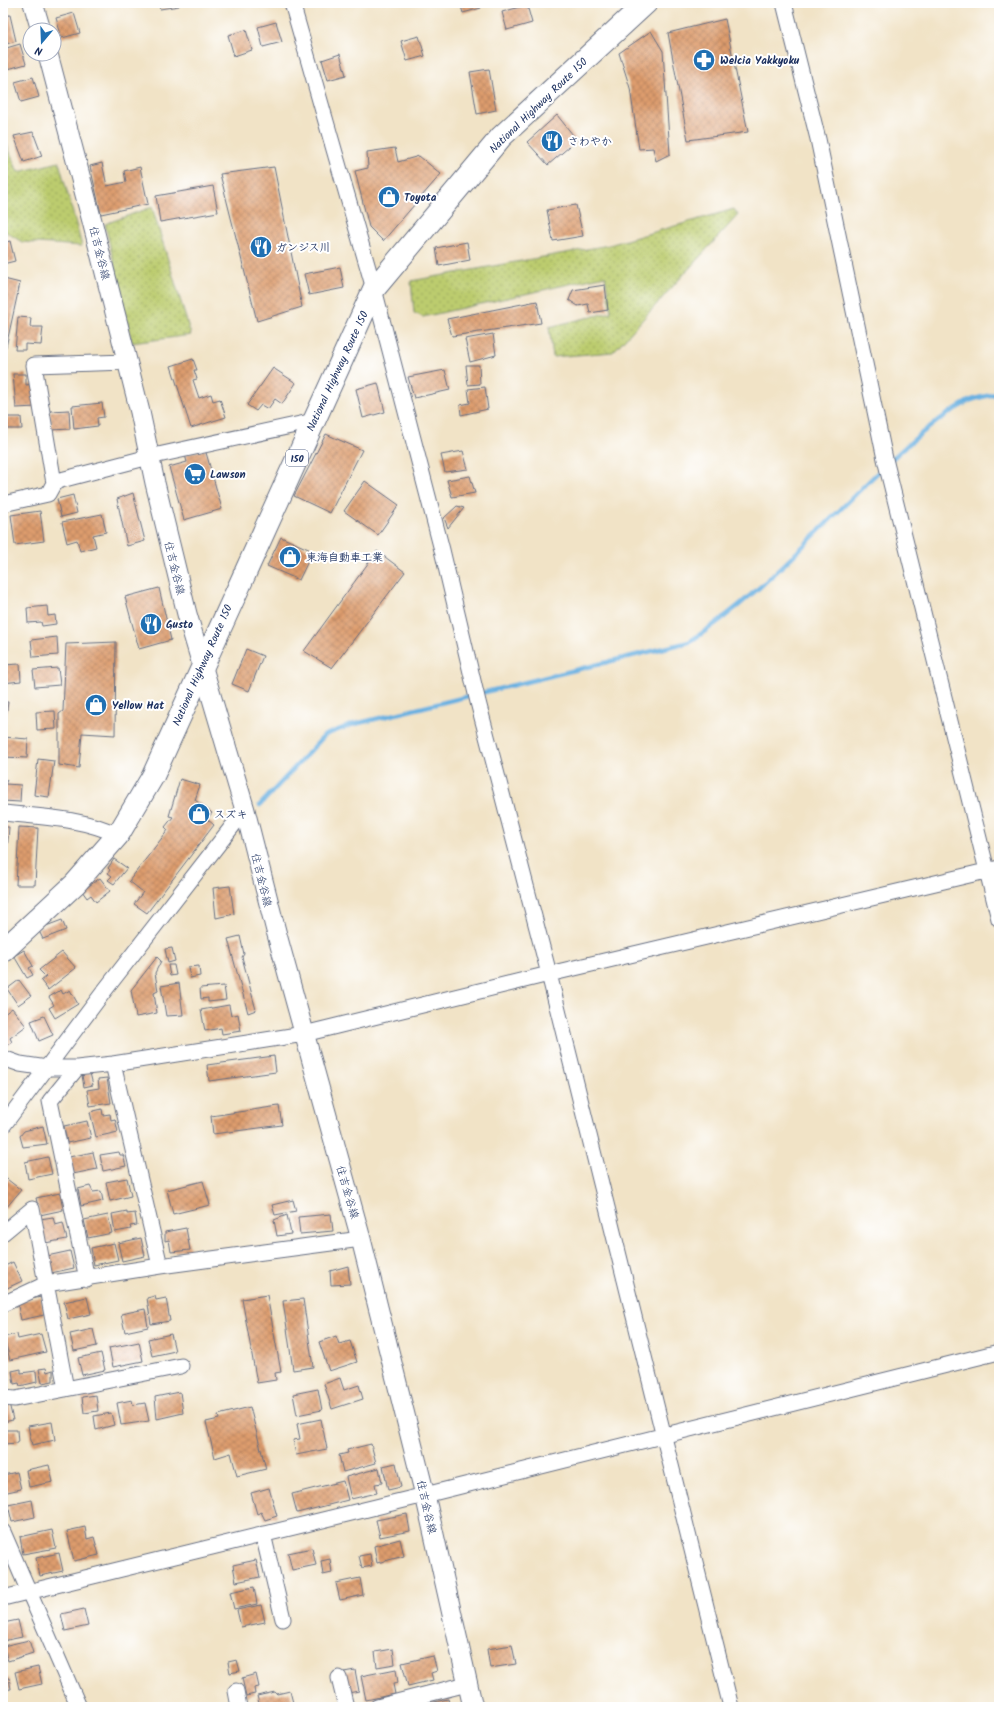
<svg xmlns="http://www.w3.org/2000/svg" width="1002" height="1710" viewBox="0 0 1002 1710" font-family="Kalam,'Klee One',sans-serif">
<defs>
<pattern id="grass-dots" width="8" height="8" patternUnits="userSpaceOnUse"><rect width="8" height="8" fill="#bccc6e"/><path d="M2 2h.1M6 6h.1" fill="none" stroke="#98a65e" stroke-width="1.8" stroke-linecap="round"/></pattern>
<pattern id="building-cross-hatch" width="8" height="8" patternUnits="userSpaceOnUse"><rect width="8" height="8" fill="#dd9c6d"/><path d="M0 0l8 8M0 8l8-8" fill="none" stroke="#b2805d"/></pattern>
</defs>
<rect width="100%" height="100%" fill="#fff"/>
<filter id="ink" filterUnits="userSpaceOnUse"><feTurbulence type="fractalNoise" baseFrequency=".025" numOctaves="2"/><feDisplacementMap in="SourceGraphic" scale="8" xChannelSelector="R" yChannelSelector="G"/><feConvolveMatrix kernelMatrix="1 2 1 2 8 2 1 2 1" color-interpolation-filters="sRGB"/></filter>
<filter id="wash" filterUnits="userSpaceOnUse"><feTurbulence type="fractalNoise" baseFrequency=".012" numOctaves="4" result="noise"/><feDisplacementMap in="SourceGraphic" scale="16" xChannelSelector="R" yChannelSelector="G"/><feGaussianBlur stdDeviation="0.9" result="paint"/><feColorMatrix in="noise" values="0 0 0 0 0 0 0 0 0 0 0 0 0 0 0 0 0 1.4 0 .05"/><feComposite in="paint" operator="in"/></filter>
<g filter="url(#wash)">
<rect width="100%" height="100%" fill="#f1e3c6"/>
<path fill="url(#grass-dots)" stroke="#6c7e66" d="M3 135 18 172 59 162 82 246 22 242 3 230Z
M152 207 191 335 132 343 105 224Z
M734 209 738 215 613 352 553 357 549 327 611 312 605 276 423 317 414 313 411 281 609 245Z"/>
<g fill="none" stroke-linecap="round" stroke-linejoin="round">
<path stroke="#6ab1e1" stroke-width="4.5" d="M260 805 325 735 351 725 689 642C745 606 792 557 840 510 878 472 919 429 967 402 976 397 989 396 999 393"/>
</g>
<g id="blocks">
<path fill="url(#building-cross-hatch)" d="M158 3H179V6L160 9Z
M460 3H480L481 8 463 13Z
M527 5 532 23 507 30 502 12Z
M74 13 80 33 62 38 56 18Z
M10 15 16 41 3 45V16Z
M725 19 748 132 688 140 668 33Z
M276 22 282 42 263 47 258 27Z
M246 30 252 50 234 56 228 35Z
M651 31 663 51 670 154 656 161 653 148 639 149 630 88 619 53Z
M419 36 425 56 407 61 401 41Z
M20 44 26 64 8 69 3 49Z
M340 54 346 75 328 80 322 60Z
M489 69 496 110 477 114 470 72Z
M33 77 39 97 21 102 15 82Z
M557 115 577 140 548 165 527 142Z
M33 132 42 156 24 162 14 136Z
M395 148 398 162 419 156 441 174 383 241 369 227 355 171 368 168 367 152Z
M102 163 107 186 126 182 124 171 140 167 148 204 101 214 90 166Z
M274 167 302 307 257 321 220 174Z
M213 186 218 212 160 222 156 196Z
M576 205 583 236 553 241 547 210Z
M10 241 15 261 3 264V243Z
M467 242 470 260 439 266 436 248Z
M340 267 344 288 309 295 304 274Z
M4 279 20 283 6 347 3 346Z
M605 285 608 310 590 313 588 304 578 306 569 300 573 290Z
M537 301 541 323 452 336 447 319Z
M18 317 31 318 30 327H43L41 345 25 344V350H15Z
M493 334 496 355 470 362 465 339Z
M193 359 197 370H194L197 379 193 380 199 398 211 394 213 401 220 399 226 417 191 428 171 366Z
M466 365H479L480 384 468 385Z
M273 368 296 383 282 404 275 399 268 409 261 405 256 411 247 405Z
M445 370 450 390 414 398 408 377Z
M13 374H26V385L35 384 36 407 16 408Z
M378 383 385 412 363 418 356 389Z
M485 387 488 409 461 415 460 405 470 403 468 389Z
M102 403 104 417 97 418 98 426 74 429 72 406Z
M69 410 70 429 51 430 50 411Z
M5 417H21L22 429H6Z
M326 434 362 450 330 513 294 496Z
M205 449 222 509 184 520 169 467 187 462 185 455Z
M463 451 468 469 445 472 441 455Z
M470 476 475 493 452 497 447 480Z
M365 481 399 505 378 535 344 511Z
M133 493 145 541 127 546 117 499Z
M73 495 77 513 61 517 57 499Z
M457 506 464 508 448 528 444 518Z
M40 511 44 541 15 545 11 515Z
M102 514 106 532 93 535 96 547 80 551 77 540 67 543 62 522Z
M281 537 313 551 299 580 267 566Z
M377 551 405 572 332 668 304 651Z
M159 588 171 640 139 649 125 597Z
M47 606 48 616 55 615 56 624 42 626 41 622 28 623 27 608Z
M57 637 58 655 33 657 31 640Z
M116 642 115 735 82 733 79 768 59 765V714L63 711 66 644Z
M246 649 263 656 249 691 232 684Z
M20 664 21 681 3 683V665Z
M58 668 60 685 35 687 33 670Z
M3 702H8L6 717H3Z
M55 711 56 729 37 730 36 712Z
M3 737 28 739 27 758 3 757Z
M38 759 54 761 49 797 34 795Z
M180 779 200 785 195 800 212 813 207 819 214 825 147 913 134 904 143 892 129 881 168 830 165 827 173 817 169 816Z
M3 780H7L5 784 21 785 20 802 3 801Z
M3 827H9L7 851H3Z
M19 827 38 828 35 885H16Z
M114 859 127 868 114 884 108 880 112 876 108 873 110 870 108 868Z
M100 878 110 891 96 902 91 895 87 898 82 891Z
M230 886 234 914 216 918 213 888Z
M62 920 66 930 43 939 38 929Z
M240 936 244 954 242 957 256 1010 248 1013 228 939Z
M172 948 175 961 168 963 165 949Z
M24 950 33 966 29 968 33 975 27 978 14 956Z
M62 952 76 968 48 990 41 981 46 977 39 970Z
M157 957 161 961 155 973 158 991 154 993 157 1013 136 1017 131 990Z
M168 965H174L176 975 170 976Z
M199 966 200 976 190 978 188 967Z
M19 980 31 996 18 1005 7 989Z
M179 983 183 1015 166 1016 161 986Z
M224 986 226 1000 208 1002V998L201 999 200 988Z
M61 990 63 994 70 990 78 1004 55 1018 49 1008 54 1005 49 997Z
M229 1005 231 1016 238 1014 241 1031 222 1034 221 1028 205 1031 201 1010Z
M12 1008 26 1026 10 1038 12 1042 4 1047 3 1015Z
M44 1016 53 1035 39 1041 31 1021Z
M274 1056 276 1072 209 1081 207 1065Z
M90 1073 93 1085 84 1087 82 1075Z
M107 1078 111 1103 90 1106 87 1090 99 1088 98 1079Z
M279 1106 282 1125 213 1134 211 1116Z
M102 1109 103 1115 110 1114 111 1120 115 1119 118 1132 96 1137 90 1112Z
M87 1121 91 1138 67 1143 64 1126Z
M43 1126 47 1144 23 1147 20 1136 24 1131Z
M93 1152 97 1169 73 1174 69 1157Z
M119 1152 120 1155H123L126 1166 103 1171 100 1155Z
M48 1157 52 1174 28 1179 25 1162Z
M3 1176 21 1190 6 1208 3 1205Z
M127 1178 131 1196 110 1201 106 1182Z
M203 1181 210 1205 173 1214 167 1190Z
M90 1186 93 1192 101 1191 103 1201 81 1206 78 1189Z
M60 1193 63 1210 40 1215 36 1198Z
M293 1200 296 1211 275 1215 272 1205Z
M127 1211V1214L135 1213 137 1225 130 1226 131 1229 115 1232 112 1214Z
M331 1214 333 1231 300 1234 298 1217Z
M108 1215 112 1233 88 1238 84 1220Z
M287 1215 291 1234 277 1236 274 1220Z
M53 1217 55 1225 63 1223 67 1239 45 1243 40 1219Z
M186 1228 190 1250 171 1252 169 1240 165 1241V1232Z
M141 1238 145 1256 122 1261 118 1243Z
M114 1243 118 1260 94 1265 91 1248Z
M70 1251 74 1268 51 1273 47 1256Z
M13 1262 22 1281 3 1290V1267Z
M348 1266 350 1284 331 1285 330 1271Z
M267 1295 281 1372 275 1373 276 1380 257 1383 242 1299Z
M155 1296 156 1300 166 1298 170 1321 151 1324 147 1298Z
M41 1297 44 1315 21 1320 17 1302Z
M87 1297 91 1314 68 1319 64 1302Z
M303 1299 313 1367 293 1370 283 1301Z
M145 1309 148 1327 125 1332 121 1314Z
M93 1329 97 1346 74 1351 70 1334Z
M17 1334 18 1339 41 1334 46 1352 10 1360 4 1337Z
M171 1334 175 1351 152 1356 148 1339Z
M336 1336 339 1344 350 1341 357 1362 329 1371 319 1342Z
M139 1342 143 1361 113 1367 109 1348Z
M101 1353 105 1370 82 1375 78 1358Z
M46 1368 47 1372 53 1370V1381L42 1383 39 1369Z
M21 1369V1373L36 1371 37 1382 20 1386 19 1383 14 1384 12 1371Z
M340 1378 344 1390 359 1385 363 1399 332 1409 324 1384Z
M318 1389 322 1410 297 1415 293 1394Z
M180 1392 183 1413 157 1419 155 1397Z
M96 1395 98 1411 84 1413 82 1397Z
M132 1400 133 1405 145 1403 149 1421 121 1425 117 1403Z
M9 1403 13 1420 3 1422V1404Z
M250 1407 266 1469 237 1476 231 1453 215 1458 206 1422 219 1419 218 1415Z
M111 1413 114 1425 96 1430 94 1416Z
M321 1419 327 1449 296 1455 293 1440 300 1439 297 1424Z
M52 1422 55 1440 32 1445 28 1426Z
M3 1430H17L18 1443 3 1444Z
M371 1444 376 1463 343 1472 339 1455 348 1453 347 1450Z
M396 1463 401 1487 388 1490 383 1466Z
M49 1465 53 1482 29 1487 26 1470Z
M379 1468 382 1483 375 1484 377 1493 351 1499 346 1477Z
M17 1472 21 1489 3 1493V1475Z
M343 1481 348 1500 297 1513 292 1494Z
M269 1488 277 1516 265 1520 261 1512 257 1514 251 1493Z
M32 1500 35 1517 12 1522 8 1505Z
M407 1514 410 1531 380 1537 376 1520Z
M85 1527 87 1539 94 1537 99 1555 74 1561 67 1531Z
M52 1530 56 1548 23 1554 20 1537Z
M400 1539 404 1556 377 1563 374 1546Z
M312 1548 316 1565 292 1570 288 1553Z
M59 1553 63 1571 40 1576 36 1558Z
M370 1554 372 1566 362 1568 359 1556Z
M330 1559 332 1573 323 1575 321 1561Z
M256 1560 260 1577 236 1582 233 1565Z
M360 1578 363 1595 340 1600 336 1583Z
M254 1587 257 1604 234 1609 230 1592Z
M261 1605 265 1622 241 1627 237 1610Z
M84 1609 88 1626 65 1631 61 1614Z
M18 1620 22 1637 3 1641V1623Z
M29 1640 33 1653 8 1661 3 1646Z
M512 1645 516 1664 490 1668 487 1649Z
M393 1649 395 1664 377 1667 375 1652Z
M433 1656 437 1671 431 1673 433 1680 408 1686 402 1663Z
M237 1660 240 1671 230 1673 228 1662Z
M38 1667 42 1684 19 1689 15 1672Z
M396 1669 398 1683 393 1684 395 1694 366 1700 361 1676Z
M355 1670 359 1691 348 1693 344 1672Z
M256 1674 259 1687 254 1688 255 1694 246 1696 242 1678Z
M9 1678 11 1689 3 1690V1679Z
M290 1691 294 1707H260L257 1696 275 1692 277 1694Z
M448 1699 450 1707H431L430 1703Z"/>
</g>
</g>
<g filter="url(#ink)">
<use href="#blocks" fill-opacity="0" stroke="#666e82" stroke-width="1"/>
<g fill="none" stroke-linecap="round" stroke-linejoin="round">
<g stroke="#666e82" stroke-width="17">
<path id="minor" d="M292 3 374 289 442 550 478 702 549 974 731 1707
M784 3 818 139 885 459 999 919
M127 362 34 365 54 483 61 480 149 457 314 421
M3 504 48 494 54 483
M3 813C42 817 82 818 118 835
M3 1058 20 1064 47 1068H77L113 1064 304 1034 549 974 999 868
M113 1064 160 1266
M77 1068 50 1101 87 1279
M3 1126 105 990 245 810
M3 1233 32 1209 66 1389
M3 1304 46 1284 160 1266 361 1239
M3 1398 15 1399 181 1366
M3 1532 79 1707
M263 1534 283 1619
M3 1598 425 1495 999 1352
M339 1678 346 1707
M236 1691 239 1707
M377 1707 467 1684"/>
</g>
<g stroke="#666e82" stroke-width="21">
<path id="major" d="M33 3 41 30
M48 54 92 221 140 412 155 483 187 614 245 810 276 931 361 1239 425 1495 473 1707"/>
</g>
<g stroke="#666e82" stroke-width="24">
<path id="highway" d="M3 951 75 884 118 835 153 776 374 289 501 137 646 3"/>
</g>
<use href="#minor" stroke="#fff" stroke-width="15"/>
<use href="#major" stroke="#fff" stroke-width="19"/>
<use href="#highway" stroke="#fff" stroke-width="22"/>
</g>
</g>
<defs>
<g id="pharmacy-disc" transform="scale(1.15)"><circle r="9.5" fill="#1f6fb2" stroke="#fff"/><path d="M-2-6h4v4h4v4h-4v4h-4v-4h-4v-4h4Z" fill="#fff"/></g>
<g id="restaurant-disc" transform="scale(1.15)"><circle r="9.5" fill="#1f6fb2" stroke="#fff"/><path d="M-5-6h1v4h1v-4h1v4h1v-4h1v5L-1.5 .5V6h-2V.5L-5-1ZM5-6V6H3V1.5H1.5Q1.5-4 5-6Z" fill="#fff"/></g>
<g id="shop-disc" transform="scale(1.15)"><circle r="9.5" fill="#1f6fb2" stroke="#fff"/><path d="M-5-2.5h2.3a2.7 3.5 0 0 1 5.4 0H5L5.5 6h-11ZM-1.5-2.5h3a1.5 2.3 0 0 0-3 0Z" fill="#fff"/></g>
<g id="supermarket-disc" transform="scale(1.15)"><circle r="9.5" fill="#1f6fb2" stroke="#fff"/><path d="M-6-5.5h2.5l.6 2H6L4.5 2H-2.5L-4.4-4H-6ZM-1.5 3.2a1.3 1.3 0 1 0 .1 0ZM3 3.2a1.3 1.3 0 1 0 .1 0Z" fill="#fff"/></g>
</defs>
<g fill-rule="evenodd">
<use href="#pharmacy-disc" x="704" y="60"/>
<use href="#restaurant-disc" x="552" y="141"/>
<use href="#shop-disc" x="389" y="197"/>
<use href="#restaurant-disc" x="261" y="247"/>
<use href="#supermarket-disc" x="195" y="474"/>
<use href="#shop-disc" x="290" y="557"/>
<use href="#restaurant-disc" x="151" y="624"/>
<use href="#shop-disc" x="96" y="705"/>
<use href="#shop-disc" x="199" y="814"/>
</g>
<g text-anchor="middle" stroke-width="4" stroke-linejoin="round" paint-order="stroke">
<rect fill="#fff" stroke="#5f6d8e" stroke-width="1" x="286" y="450" width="22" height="16" rx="3"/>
<g font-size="10" font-weight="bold" fill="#1b2f5e">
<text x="297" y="462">150</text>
</g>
<g font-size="11" font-weight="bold" fill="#1b2f5e" stroke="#fff" text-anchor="start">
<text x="720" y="64">Welcia Yakkyoku</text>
<text x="568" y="145">さわやか</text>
<text x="404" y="201">Toyota</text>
<text x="276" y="251">ガンジス川</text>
<text x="210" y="478">Lawson</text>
<text x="306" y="561">東海自動車工業</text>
<text x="166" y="628">Gusto</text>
<text x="112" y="709">Yellow Hat</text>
<text x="214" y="818">スズキ</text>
</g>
<g font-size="11" fill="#1b2f5e" stroke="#fff">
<text transform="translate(538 105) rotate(-44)" y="4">National Highway Route 150</text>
<text transform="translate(100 253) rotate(76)" y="4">住吉金谷線</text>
<text transform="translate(337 371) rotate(-65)" y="4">National Highway Route 150</text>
<text transform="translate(175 568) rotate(76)" y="4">住吉金谷線</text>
<text transform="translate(202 665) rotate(-66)" y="4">National Highway Route 150</text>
<text transform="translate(262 880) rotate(76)" y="4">住吉金谷線</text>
<text transform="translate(348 1192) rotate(74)" y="4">住吉金谷線</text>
<text transform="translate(427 1507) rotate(77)" y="4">住吉金谷線</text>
</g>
</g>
<rect width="1002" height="1710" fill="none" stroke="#fff" stroke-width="16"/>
<g transform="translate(42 42) rotate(199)"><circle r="19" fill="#ffffff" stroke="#a4acbf"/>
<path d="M0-3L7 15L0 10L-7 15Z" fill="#1f6fb2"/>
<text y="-6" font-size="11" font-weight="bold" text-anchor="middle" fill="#1b2f5e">N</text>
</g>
</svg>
